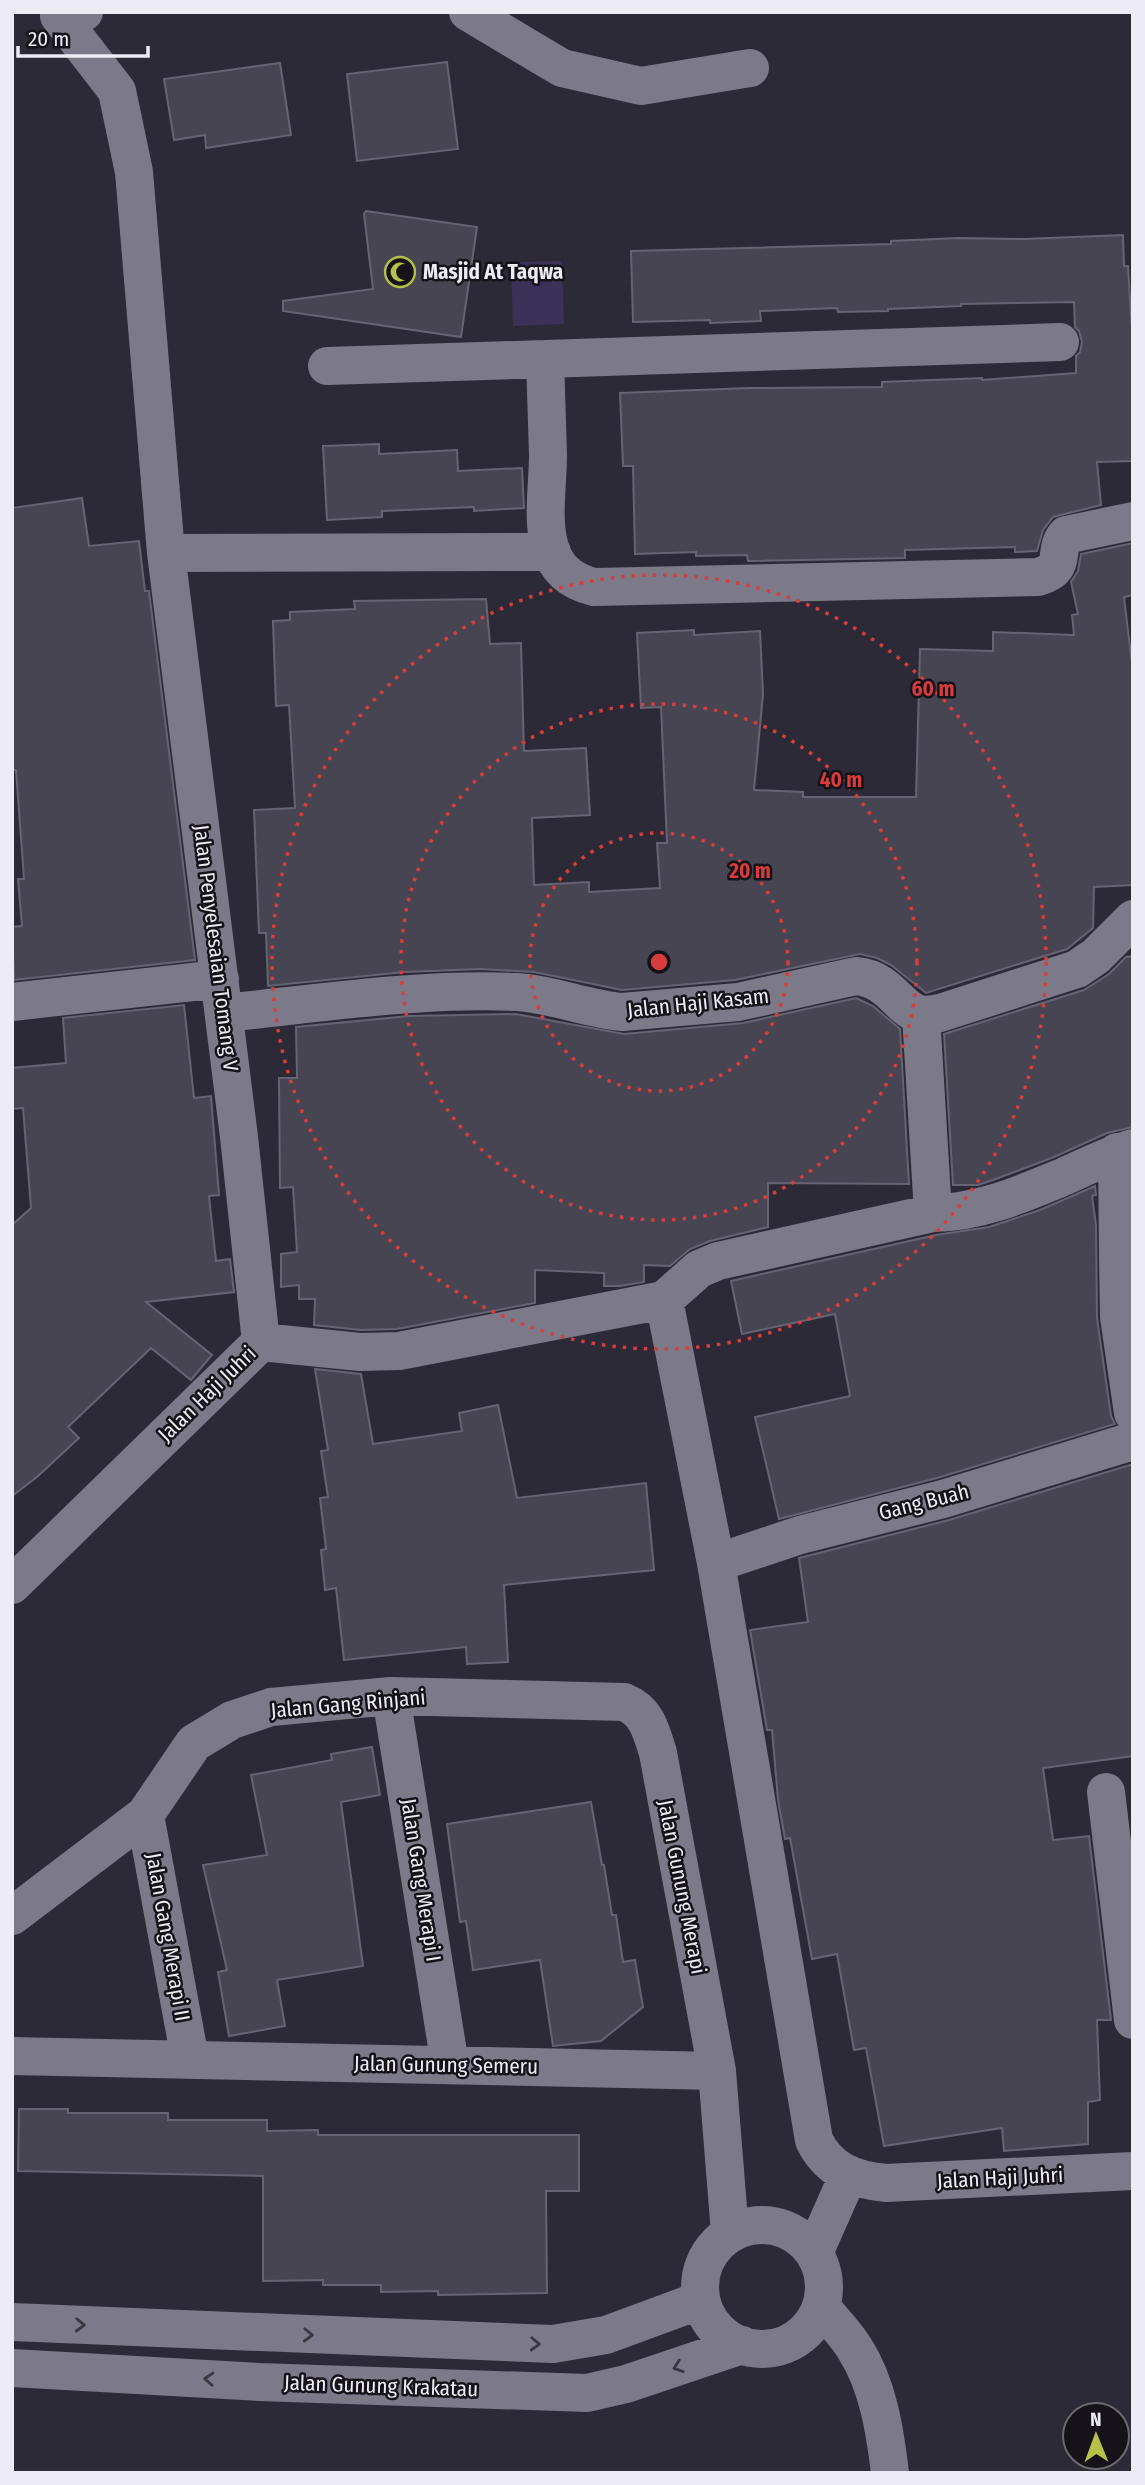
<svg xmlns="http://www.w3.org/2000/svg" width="1145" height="2485" viewBox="0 0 1145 2485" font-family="'Fira Sans Condensed',sans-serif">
<rect width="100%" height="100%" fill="#2d2a37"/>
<path fill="#3c3259" d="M562 261 564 324 513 326 511 262Z"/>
<path fill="#484553" stroke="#666373" stroke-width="2" d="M447 62 458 149 357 161 347 74Z
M280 63 291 135 206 148 205 135 174 140 164 79Z
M366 211 477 227 461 337 283 311V301L373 289 364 214Z
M1123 235 1124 266H1128L1133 347V461L1097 462 1101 505 1053 517 1043 530 1037 551 1015 552V547L905 550V558L748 561 747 555 696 556V552L635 554 633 466H623L620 393 749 388 882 387V382L982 378V380L1076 373V356L1080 352 1082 342 1079 331 1075 327 1074 302 961 304V306L888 309V311L838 312 837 308 760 311 761 321 710 323V320L633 322 631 251 891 244V241L958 238 1024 239Z
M379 444V454L457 450 458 471 522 468 524 508 474 511V507L382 511V517L327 520 323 446Z
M82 498 89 546 139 541 145 591H149L195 960 14 980 12 927 22 926 18 879H24L16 770H12V508Z
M1133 543V595L1124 597 1133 672V885L1094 887 1093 928 1067 949 926 993 891 965 877 958 860 954 735 980 622 990 534 972 481 969 405 972 268 986 266 933H259L254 810 295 808 289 705 276 706 273 621 290 620V612L355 609 354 601 486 599 490 644 521 643 524 751 586 748 590 815 532 818 534 885 589 882V892L660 888 657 843H667L661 707 641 708 637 633 694 630V635L760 631 763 694 754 790 803 792V797H916L920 649 993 651V632L1074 635 1072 615 1078 614 1071 582 1078 571 1081 554Z
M1133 956V1127L1107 1133 1054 1157 993 1180 978 1185H953L944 1034 1084 990 1109 974 1126 957Z
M856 998 873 1006 900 1029 909 1184 768 1183V1227L710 1241 690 1249 670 1266 644 1265V1282L620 1286H604V1273L535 1270V1303L397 1329 361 1330 314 1325 315 1299H299V1285L281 1287V1254L297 1252 293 1187 280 1188 279 1078H297L296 1027 409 1016 516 1014 624 1034 743 1023Z
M184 1005 194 1098 211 1096 219 1195 209 1196 216 1261 230 1259 234 1292 146 1302 212 1355 191 1380 151 1348 68 1427 79 1438 37 1477 12 1496V1225L31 1208 23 1108 12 1109V1068L66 1063 63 1018Z
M1095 1186 1096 1195 1092 1196 1096 1225 1097 1318 1111 1416 1115 1424 937 1478 779 1519 755 1417 850 1396 835 1314 742 1334 731 1281 936 1235 989 1227 1040 1210Z
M315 1369 361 1374 373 1444 462 1431 459 1413 498 1405 517 1498 646 1483 654 1570 504 1585 508 1662 467 1664 466 1647 344 1660 336 1588 325 1590 321 1550 326 1549 320 1498 328 1497 321 1451 328 1450Z
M1133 1464V1756L1043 1768 1053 1840 1089 1836 1111 2020H1097L1100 2100 1088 2102V2144L1004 2151 1002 2128 884 2146 866 2048 854 2050 837 1954 812 1959 790 1838 785 1839 778 1800 772 1730H767L750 1630 808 1622 799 1558 949 1520Z
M372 1747 380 1795 341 1802 363 1966 277 1980 285 2026 229 2036 218 1972 227 1970 203 1865 267 1855 251 1775 332 1760 331 1754Z
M591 1802 602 1865H604L612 1915H616L623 1962 635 1960 643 2007 601 2041 553 2046 540 1960 473 1970 466 1921 460 1922 447 1824Z
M19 2109H68V2113H168V2120H267V2131L318 2130V2135H579V2191H546L547 2293 438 2295V2291L381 2292V2285H323V2280L263 2281V2176L18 2171Z"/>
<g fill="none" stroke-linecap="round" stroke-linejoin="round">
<path stroke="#7c7989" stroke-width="38" d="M84 12 59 16 117 91 134 172 166 553 239 1137 261 1342
M468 12 562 68 641 86 750 68
M1060 342 545 359C546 391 547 423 548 455 548 504 530 572 594 587L1038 577C1069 568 1052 552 1066 535L1133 521
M327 366 545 359
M166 553 552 552
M12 1002 220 979
M224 1013C321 1003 420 988 517 992 553 994 586 1009 622 1012L738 1002 856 976C892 979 899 1012 923 1015 928 1015 935 1014 940 1013L1077 969 1096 956 1133 919
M921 1015 933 1213
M1117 1152 1118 1257 1133 1256
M1118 1257 1119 1317 1133 1413
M664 1300 716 1563 814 2140C828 2170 854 2180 886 2183L1133 2171
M716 1563 800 1535 943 1499 1133 1441
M12 1585 261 1342 360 1352 399 1351 664 1300 699 1269 718 1261 933 1213C978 1213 1022 1194 1063 1177 1086 1167 1108 1155 1133 1148
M391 1696 450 2065
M1106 1792 1133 2020
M145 1815 190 2059
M12 1916 145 1815 194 1743 232 1720 271 1707 391 1696 624 1702C647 1711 651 1731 658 1753L717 2071
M12 2056 717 2071 730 2233
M700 2287a62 62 0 1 1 124 0a62 62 0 1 1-124 0Z
M814 2253 848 2176
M821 2307C832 2320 846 2334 855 2349 878 2385 885 2431 890 2473
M12 2322 553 2344 606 2335 701 2300
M12 2368 259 2382 587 2393 626 2384 742 2345"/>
</g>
<defs><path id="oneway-chevron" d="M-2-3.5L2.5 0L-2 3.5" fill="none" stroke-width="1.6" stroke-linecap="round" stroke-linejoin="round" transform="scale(1.75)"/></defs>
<g stroke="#393740">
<use href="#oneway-chevron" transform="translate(80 2325) rotate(2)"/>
<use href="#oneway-chevron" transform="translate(308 2335) rotate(2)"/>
<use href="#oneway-chevron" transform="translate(535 2344) rotate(2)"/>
<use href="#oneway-chevron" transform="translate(678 2367) rotate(161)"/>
<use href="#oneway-chevron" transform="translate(209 2379) rotate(-177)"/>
</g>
<g fill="none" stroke="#d83c3c" stroke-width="3.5" stroke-dasharray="3.5 7">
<circle cx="659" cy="962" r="129"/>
<circle cx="659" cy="962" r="258"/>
<circle cx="659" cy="962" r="387"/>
</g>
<defs>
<g id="mosque-ring" transform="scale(1.575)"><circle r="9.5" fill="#151319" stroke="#b6c149" stroke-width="1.5"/><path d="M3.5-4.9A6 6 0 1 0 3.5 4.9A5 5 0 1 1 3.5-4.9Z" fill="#b6c149"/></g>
</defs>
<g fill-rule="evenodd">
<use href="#mosque-ring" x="400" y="272"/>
</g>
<g text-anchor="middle" stroke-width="5" stroke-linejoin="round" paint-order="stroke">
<g font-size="21" font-weight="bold" fill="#edecf5" stroke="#151319" text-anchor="start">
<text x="423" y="279">Masjid At Taqwa</text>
</g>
<g font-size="21" fill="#edecf5" stroke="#151319">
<text transform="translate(216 948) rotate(83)" y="7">Jalan Penyelesaian Tomang V</text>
<text transform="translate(698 1003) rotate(-6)" y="7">Jalan Haji Kasam</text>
<text transform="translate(207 1394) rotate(-44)" y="7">Jalan Haji Juhri</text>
<text transform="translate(924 1502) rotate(-14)" y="7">Gang Buah</text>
<text transform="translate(348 1704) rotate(-5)" y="7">Jalan Gang Rinjani</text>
<text transform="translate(421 1880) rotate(81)" y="7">Jalan Gang Merapi I</text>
<text transform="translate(682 1887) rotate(79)" y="7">Jalan Gunung Merapi</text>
<text transform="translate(168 1937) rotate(80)" y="7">Jalan Gang Merapi II</text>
<text transform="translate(446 2065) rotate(1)" y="7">Jalan Gunung Semeru</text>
<text transform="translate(1000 2178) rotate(-3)" y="7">Jalan Haji Juhri</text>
<text transform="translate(381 2386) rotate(2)" y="7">Jalan Gunung Krakatau</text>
</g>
</g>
<circle cx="659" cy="962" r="10" fill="#d83c3c" stroke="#151319" stroke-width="3.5"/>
<g font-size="21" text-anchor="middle" font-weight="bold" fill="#d83c3c" stroke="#151319" stroke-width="5" stroke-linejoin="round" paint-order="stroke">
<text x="933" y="696">60 m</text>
<text x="841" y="787">40 m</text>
<text x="750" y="878">20 m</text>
</g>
<rect width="1145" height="2485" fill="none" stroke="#edecf5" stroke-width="28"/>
<g transform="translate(1096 2436) rotate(359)"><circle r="33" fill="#151319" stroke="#6b6a71" stroke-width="2"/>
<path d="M0-5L12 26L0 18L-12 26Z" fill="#b6c149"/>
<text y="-10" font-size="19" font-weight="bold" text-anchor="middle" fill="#edecf5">N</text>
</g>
<path d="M18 46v10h130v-10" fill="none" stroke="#edecf5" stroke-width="3.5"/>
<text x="28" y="46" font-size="21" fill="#edecf5" stroke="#151319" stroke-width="5" paint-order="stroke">20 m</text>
</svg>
